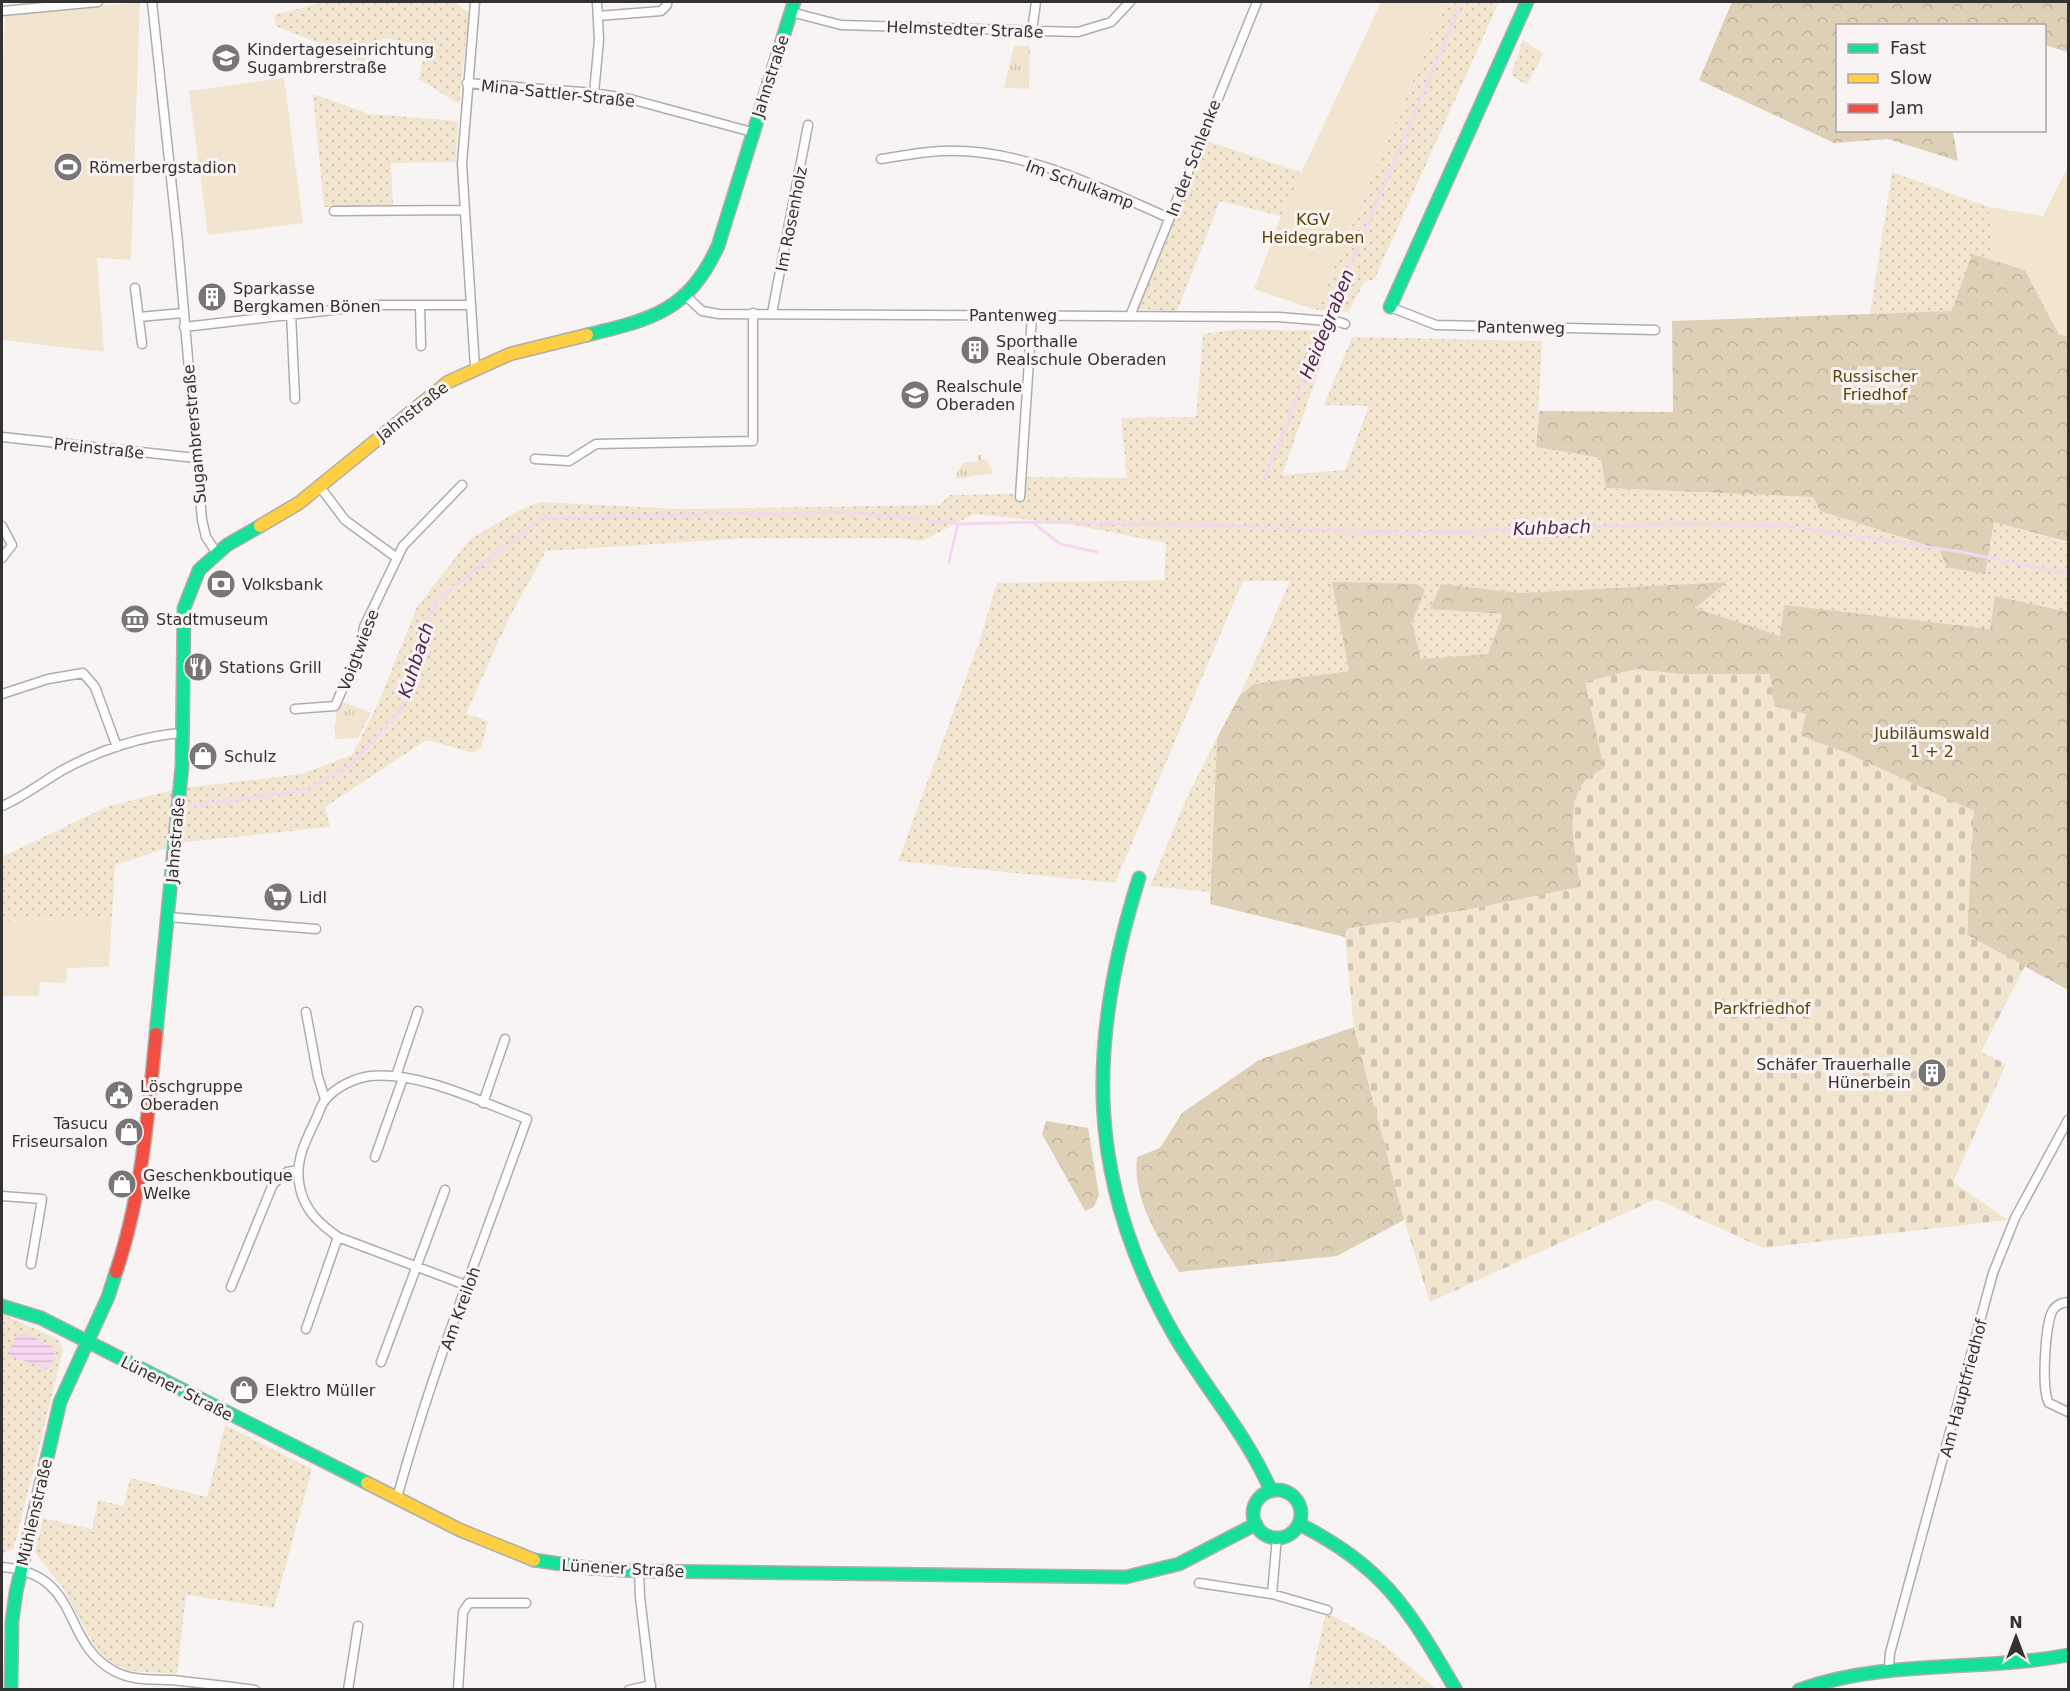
<svg xmlns="http://www.w3.org/2000/svg" width="2070" height="1691" viewBox="0 0 2070 1691" font-family="'DejaVu Sans',sans-serif">
<defs>
<pattern id="grass-dots" width="8" height="8" patternUnits="userSpaceOnUse" patternTransform="scale(1.5)"><rect width="8" height="8" fill="#f2e5d0"/><path d="M2 2h.1M6 6h.1" fill="none" stroke="#d0c5b3" stroke-width="1.8" stroke-linecap="round"/></pattern>
<pattern id="forest-crowns" width="20" height="18" patternUnits="userSpaceOnUse" patternTransform="scale(1.5)"><rect width="20" height="18" fill="#ded0b6"/><path d="M2 6a3 3 0 1 1 6 0M12 15a3 3 0 1 1 6 0" fill="none" stroke="#bfb39d"/></pattern>
<pattern id="cemetery-stones" width="16" height="16" patternUnits="userSpaceOnUse" patternTransform="scale(1.5)"><rect width="16" height="16" fill="#f2e5d0"/><path d="M2 7V4a2 2 0 0 1 4 0v3zM10 15v-3a2 2 0 0 1 4 0v3z" fill="#d0c5b3"/></pattern>
<pattern id="park-tufts" width="24" height="20" patternUnits="userSpaceOnUse" patternTransform="scale(1.5)"><rect width="24" height="20" fill="#f2e5d0"/><path d="M3 7l-1-3M5 7V3M7 7l1-3M15 17l-1-3M17 17v-4M19 17l1-3" fill="none" stroke="#d0c5b3"/></pattern>
<pattern id="water-rules" width="6" height="5" patternUnits="userSpaceOnUse" patternTransform="scale(1.5)"><rect width="6" height="5" fill="#f5d7f0"/><path d="M0 2.5h6" fill="none" stroke="#d3b9ce"/></pattern>
</defs>
<rect width="100%" height="100%" fill="#f9f4f4"/>
<path fill="url(#grass-dots)" d="M325 2H455L469 13 459 104 419 79 426 47 387 38 372 43 364 62 276 26 274 15Z
M1446 2H1499L1374 280 1365 281 1348 312 1316 310Z
M1523 40 1543 54 1527 85 1511 75Z
M313 94 369 114 458 121 456 162 391 163 393 206 324 207Z
M1207 141 1303 173 1281 216 1220 201 1177 311 1137 309Z
M1892 172 1989 207 1993 260 1972 255 1953 311 1870 315Z
M1240 329 1333 331 1282 475 1345 470 1369 406 1324 405 1352 337 1542 341 1536 447 1601 458 1607 488 1813 497 1820 511 1939 549 1985 574 1994 522 2068 543V612L1996 596 1991 629 1784 606 1780 636 1695 608 1726 582 1520 593 1441 584 1430 609 1504 614 1488 654 1421 659 1412 623 1425 590 1332 582 1349 671 1254 684 1240 695 1290 581H1243L1115 883 898 861 980 640 997 583 1164 580 1166 543 1069 524 974 514 922 541 901 538H748L546 551 509 618 466 714 488 721 481 748 473 753 428 740 420 744 325 807 330 827 185 842 115 865 112 917 2 921V857L106 807 176 789 301 774 352 755 377 706 417 607 470 539 520 510 540 502 680 509 939 505 950 495 1016 494 1018 477 1127 478 1121 418 1196 417 1203 334Z
M1217 738 1210 892 1150 886 1187 797Z
M2 1314 59 1340 63 1350 14 1548 2 1554Z
M225 1425 312 1469 274 1608 186 1595 177 1674 130 1671 110 1662 95 1647 63 1588 35 1552 43 1518 92 1529 98 1500 124 1506 130 1478 207 1497Z
M1326 1612 1383 1644 1436 1689 1308 1690Z"/>
<path fill="url(#forest-crowns)" d="M1732 2H2068V52L2045 45 2044 26H1838V130L1953 131 1958 161 1888 139 1834 143 1699 80Z
M1972 254 2025 270 2059 334 2068 336V542L1994 522 1985 574 1947 567 1939 549 1820 511 1813 497 1606 488 1601 458 1536 447 1539 411 1673 412 1672 321 1952 311Z
M1332 582 1417 584 1425 590 1412 623 1421 659 1488 654 1503 614 1430 609 1441 584 1520 593 1727 582 1695 608 1780 636 1784 605 1990 629 1995 596 2068 612V990L1967 935 1973 811 1846 753 1801 736 1774 706 1769 674H1680L1636 670 1604 768 1585 781 1574 803 1575 848 1581 887 1466 910 1347 929 1345 937 1210 904 1217 738 1240 695 1254 684 1349 671Z
M1354 1027 1404 1220 1337 1256 1179 1272C1158 1237 1132 1199 1137 1157L1160 1148 1182 1113 1259 1060Z
M1046 1121 1088 1128 1099 1195 1094 1207 1085 1211 1042 1134Z"/>
<path fill="url(#cemetery-stones)" d="M1850 366 1901 367 1900 405 1849 404Z
M1636 669 1680 674H1770L1774 706 1806 714 1801 736 1846 753 1974 811 1967 935 2025 966 1981 1052 2006 1064 1953 1182 2008 1220 1763 1248 1656 1199 1430 1302 1404 1220 1354 1027 1345 937 1347 929 1466 910 1580 887C1577 855 1562 809 1585 781 1589 776 1598 772 1604 768L1585 682Z"/>
<path fill="url(#park-tufts)" d="M1014 46H1030L1029 89 1004 88Z
M978 455H982V460H987L993 473 956 479 955 476 963 463 978 461Z
M344 702 371 713 358 738 335 739 336 711Z"/>
<path fill="#f2e5d0" d="M140 2 131 260 97 258 104 352 2 340V80L5 16Z
M1381 2H1446L1316 310 1254 289 1281 216Z
M284 78 303 223 208 235 189 91Z
M2065 172 2068 173V336L2059 335 2025 270 1993 260 1989 207 2043 216Z
M112 917 109 967 67 968 66 983 40 982 39 996H2V921Z"/>
<path fill="url(#water-rules)" d="M25 1333 53 1347 55 1356 51 1366 46 1369 10 1355 11 1346 16 1336Z"/>
<g fill="none" stroke-linecap="round" stroke-linejoin="round">
<path stroke="#f5d7f0" stroke-width="3" d="M1264 481 1332 308 1462 2
M932 521 958 524 1032 522 1228 526 1412 533 1679 524 1788 526 1961 552 2068 574
M1032 522 1060 544 1097 552
M510 543 542 518 840 512 919 519
M949 562 958 524
M191 806 304 790 347 768 400 711 435 601 506 546"/>
<g stroke="#b0acac" stroke-width="11">
<path id="street" d="M152 2 178 243 202 520 206 537 216 552
M475 2 462 164 475 368
M2 11 98 2
M791 12 841 25 1078 32 1111 22 1130 2
M598 16 661 11 667 5V2
M1032 31 1036 2
M467 83 594 93 630 99 752 132
M594 93 599 40 597 2
M881 159C901 156 921 152 941 151 1020 147 1099 187 1169 218
M334 211 463 210
M135 288 142 344
M686 296 702 311 719 314 1279 317 1339 322 1345 324
M420 305 421 346
M1390 307 1436 325 1655 330
M291 313 295 399
M772 313 808 125
M1130 316 1257 2
M139 317 183 313
M184 327 377 305H470
M2 437 196 458
M535 459 569 461 596 444 753 441V313
M320 487 345 520 397 558
M1020 497 1032 315
M2 526 12 545 2 558
M2 694 48 679 83 673 95 687 117 747
M295 709 335 706 361 646 364 627 403 546 462 485
M2 806C23 797 41 783 61 771 97 751 143 735 184 733
M168 917 316 929
M306 1012 318 1077 325 1099
M396 1076 418 1011
M483 1103 505 1039
M375 1157 403 1078
M2 1196 42 1199 31 1264
M231 1287 273 1184 287 1172 298 1170
M2068 1302C2062 1303 2057 1304 2053 1310 2045 1322 2041 1392 2049 1403L2068 1412
M306 1329 338 1237
M381 1362 445 1190
M397 1498C432 1370 482 1245 527 1119 481 1102 419 1071 370 1076 355 1078 336 1087 326 1099 321 1104 319 1113 316 1119 305 1142 294 1162 300 1188 305 1211 320 1224 338 1237L468 1286
M2 1567C83 1574 60 1642 114 1671 132 1681 152 1679 172 1680 200 1683 228 1686 255 1690
M639 1571 640 1597 651 1690
M1199 1583 1272 1594 1327 1610
M1272 1594 1277 1537
M1889 1667 1890 1653 1993 1273 2015 1218 2068 1120
M348 1690 358 1626
M458 1690 463 1612 469 1603H526
M629 1690 651 1685"/>
</g>
<g stroke="#b0acac" stroke-width="15">
<path id="fast" d="M1390 307 1527 2
M587 335C653 319 688 311 718 246L794 2
M1139 878C1087 1043 1085 1179 1173 1333 1204 1387 1246 1433 1271 1491
M156 1034 182 766 184 608 199 570 227 545 260 526
M2 1306 41 1318 367 1483
M1253 1514a24 24 0 1 1 48 0a24 24 0 1 1-48 0Z
M1299 1524C1385 1567 1409 1611 1456 1690
M534 1560 589 1568 639 1571 1126 1577 1179 1564 1256 1524
M11 1690 12 1621 16 1592 60 1402 108 1297 116 1272
M1799 1690C1886 1659 1978 1672 2068 1655"/>
</g>
<g stroke="#b0acac" stroke-width="15">
<path id="slow" d="M260 526 299 503 448 382 510 354 587 335
M367 1483 460 1530 534 1560"/>
</g>
<g stroke="#b0acac" stroke-width="15">
<path id="jam" d="M116 1272C142 1195 148 1114 156 1034"/>
</g>
<use href="#street" stroke="#fefdfd" stroke-width="8"/>
<use href="#fast" stroke="#16e098" stroke-width="12"/>
<use href="#slow" stroke="#ffcf43" stroke-width="12"/>
<use href="#jam" stroke="#f24e42" stroke-width="12"/>
</g>
<defs>
<g id="school-disc" transform="scale(1.5)"><circle r="9.5" fill="#797575" stroke="#faf3f3"/><path d="M0-5L7-2L0 1L-7-2ZM-4 1L0 2.5L4 1V4Q0 6-4 4Z" fill="#fff"/></g>
<g id="stadium-disc" transform="scale(1.5)"><circle r="9.5" fill="#797575" stroke="#faf3f3"/><path d="M0-5a6.5 5 0 1 0 0 10a6.5 5 0 1 0 0-10ZM-3.5-1.8h7v3.6h-7Z" fill="#fff"/></g>
<g id="building-disc" transform="scale(1.5)"><circle r="9.5" fill="#797575" stroke="#faf3f3"/><path d="M-4-6H4V6H1V3H-1V6H-4ZM-2.5-4.3h1.7v1.8h-1.7ZM.8-4.3h1.7v1.8H.8ZM-2.5-1h1.7V.8h-1.7ZM.8-1h1.7V.8H.8Z" fill="#fff"/></g>
<g id="bank-disc" transform="scale(1.5)"><circle r="9.5" fill="#797575" stroke="#faf3f3"/><path d="M-6-4H6V4H-6ZM0-2.3a2.3 2.3 0 1 0 0 4.6a2.3 2.3 0 1 0 0-4.6Z" fill="#fff"/></g>
<g id="museum-disc" transform="scale(1.5)"><circle r="9.5" fill="#797575" stroke="#faf3f3"/><path d="M0-6L6-3V-2H-6V-3ZM-5-1h2V3h-2ZM-1-1h2V3h-2ZM3-1h2V3H3ZM-6 4H6V6H-6Z" fill="#fff"/></g>
<g id="restaurant-disc" transform="scale(1.5)"><circle r="9.5" fill="#797575" stroke="#faf3f3"/><path d="M-5-6h1v4h1v-4h1v4h1v-4h1v5L-1.5 .5V6h-2V.5L-5-1ZM5-6V6H3V1.5H1.5Q1.5-4 5-6Z" fill="#fff"/></g>
<g id="shop-disc" transform="scale(1.5)"><circle r="9.5" fill="#797575" stroke="#faf3f3"/><path d="M-5-2.5h2.3a2.7 3.5 0 0 1 5.4 0H5L5.5 6h-11ZM-1.5-2.5h3a1.5 2.3 0 0 0-3 0Z" fill="#fff"/></g>
<g id="supermarket-disc" transform="scale(1.5)"><circle r="9.5" fill="#797575" stroke="#faf3f3"/><path d="M-6-5.5h2.5l.6 2H6L4.5 2H-2.5L-4.4-4H-6ZM-1.5 3.2a1.3 1.3 0 1 0 .1 0ZM3 3.2a1.3 1.3 0 1 0 .1 0Z" fill="#fff"/></g>
<g id="civic-disc" transform="scale(1.5)"><circle r="9.5" fill="#797575" stroke="#faf3f3"/><path d="M-.6-6.5H3V-4.5H.6V-3L4-1V1h2V6H-6V1h2V-1L-.6-3ZM-1.2 2.5V6h2.4V2.5Z" fill="#fff"/></g>
</defs>
<g fill-rule="evenodd">
<use href="#school-disc" x="226" y="58"/>
<use href="#stadium-disc" x="68" y="167"/>
<use href="#building-disc" x="212" y="297"/>
<use href="#building-disc" x="975" y="350"/>
<use href="#school-disc" x="915" y="395"/>
<use href="#bank-disc" x="221" y="584"/>
<use href="#museum-disc" x="135" y="619"/>
<use href="#restaurant-disc" x="198" y="667"/>
<use href="#shop-disc" x="203" y="756"/>
<use href="#supermarket-disc" x="278" y="897"/>
<use href="#building-disc" x="1932" y="1073"/>
<use href="#civic-disc" x="119" y="1095"/>
<use href="#shop-disc" x="129" y="1132"/>
<use href="#shop-disc" x="122" y="1184"/>
<use href="#shop-disc" x="244" y="1390"/>
</g>
<g text-anchor="middle" stroke-width="6" stroke-linejoin="round" paint-order="stroke">
<g font-size="16" fill="#343131" stroke="#faf3f3">
<text transform="translate(965 29) rotate(2)" y="6">Helmstedter Straße</text>
<text transform="translate(770 76) rotate(-72)" y="6">Jahnstraße</text>
<text transform="translate(558 93) rotate(6)" y="6">Mina-Sattler-Straße</text>
<text transform="translate(1193 158) rotate(-69)" y="6">In der Schlenke</text>
<text transform="translate(1080 184) rotate(20)" y="6">Im Schulkamp</text>
<text transform="translate(791 219) rotate(-79)" y="6">Im Rosenholz</text>
<text x="1013" y="321">Pantenweg</text>
<text transform="translate(1521 327) rotate(1)" y="6">Pantenweg</text>
<text transform="translate(412 411) rotate(-38)" y="6">Jahnstraße</text>
<text transform="translate(194 434) rotate(-95)" y="6">Sugambrerstraße</text>
<text transform="translate(99 448) rotate(6)" y="6">Preinstraße</text>
<text transform="translate(358 650) rotate(-69)" y="6">Voigtwiese</text>
<text transform="translate(175 840) rotate(-85)" y="6">Jahnstraße</text>
<text transform="translate(460 1308) rotate(-70)" y="6">Am Kreiloh</text>
<text transform="translate(177 1388) rotate(27)" y="6">Lünener Straße</text>
<text transform="translate(1963 1388) rotate(-75)" y="6">Am Hauptfriedhof</text>
<text transform="translate(34 1512) rotate(-77)" y="6">Mühlenstraße</text>
<text transform="translate(623 1568) rotate(3)" y="6">Lünener Straße</text>
</g>
<g font-size="16" fill="#343131" stroke="#faf3f3" text-anchor="start">
<text x="247" y="55">Kindertageseinrichtung<tspan x="247" dy="18">Sugambrerstraße</tspan></text>
<text x="89" y="173">Römerbergstadion</text>
<text x="233" y="294">Sparkasse<tspan x="233" dy="18">Bergkamen Bönen</tspan></text>
<text x="996" y="347">Sporthalle<tspan x="996" dy="18">Realschule Oberaden</tspan></text>
<text x="936" y="392">Realschule<tspan x="936" dy="18">Oberaden</tspan></text>
<text x="242" y="590">Volksbank</text>
<text x="156" y="625">Stadtmuseum</text>
<text x="219" y="673">Stations Grill</text>
<text x="224" y="762">Schulz</text>
<text x="299" y="903">Lidl</text>
<text x="1911" y="1070" text-anchor="end">Schäfer Trauerhalle<tspan x="1911" dy="18">Hünerbein</tspan></text>
<text x="140" y="1092">Löschgruppe<tspan x="140" dy="18">Oberaden</tspan></text>
<text x="108" y="1129" text-anchor="end">Tasucu<tspan x="108" dy="18">Friseursalon</tspan></text>
<text x="143" y="1181">Geschenkboutique<tspan x="143" dy="18">Welke</tspan></text>
<text x="265" y="1396">Elektro Müller</text>
</g>
<g font-size="16" fill="#5a4308" stroke="#faf3f3">
<text x="1313" y="225">KGV<tspan x="1313" dy="18">Heidegraben</tspan></text>
<text x="1875" y="382">Russischer<tspan x="1875" dy="18">Friedhof</tspan></text>
<text x="1932" y="739">Jubiläumswald<tspan x="1932" dy="18">1 + 2</tspan></text>
<text x="1762" y="1014">Parkfriedhof</text>
</g>
<g font-size="18" font-style="italic" fill="#522250" stroke="#faf3f3">
<text transform="translate(1327 324) rotate(-68)" y="6">Heidegraben</text>
<text transform="translate(1552 528) rotate(-2)" y="6">Kuhbach</text>
<text transform="translate(416 660) rotate(-72)" y="6">Kuhbach</text>
</g>
</g>
<rect width="2070" height="1691" fill="none" stroke="#343131" stroke-width="6"/>
<rect x="1836" y="24" width="210" height="108" fill="#faf3f3" stroke="#aba5a5" stroke-width="1.5"/>
<rect x="1848" y="44" width="30" height="9" fill="#16e098" stroke="#aba5a5" stroke-width="1.5"/>
<text x="1890" y="54" font-size="18" fill="#343131">Fast</text>
<rect x="1848" y="74" width="30" height="9" fill="#ffcf43" stroke="#aba5a5" stroke-width="1.5"/>
<text x="1890" y="84" font-size="18" fill="#343131">Slow</text>
<rect x="1848" y="104" width="30" height="9" fill="#f24e42" stroke="#aba5a5" stroke-width="1.5"/>
<text x="1890" y="114" font-size="18" fill="#343131">Jam</text>
<g transform="translate(2016 1637)" stroke="#faf3f3" stroke-width="4.5" paint-order="stroke">
<path d="M0-4.5L10 22L0 15L-10 22Z" fill="#343131"/>
<text y="-9" font-size="16" font-weight="bold" text-anchor="middle" fill="#343131">N</text>
</g>
</svg>
